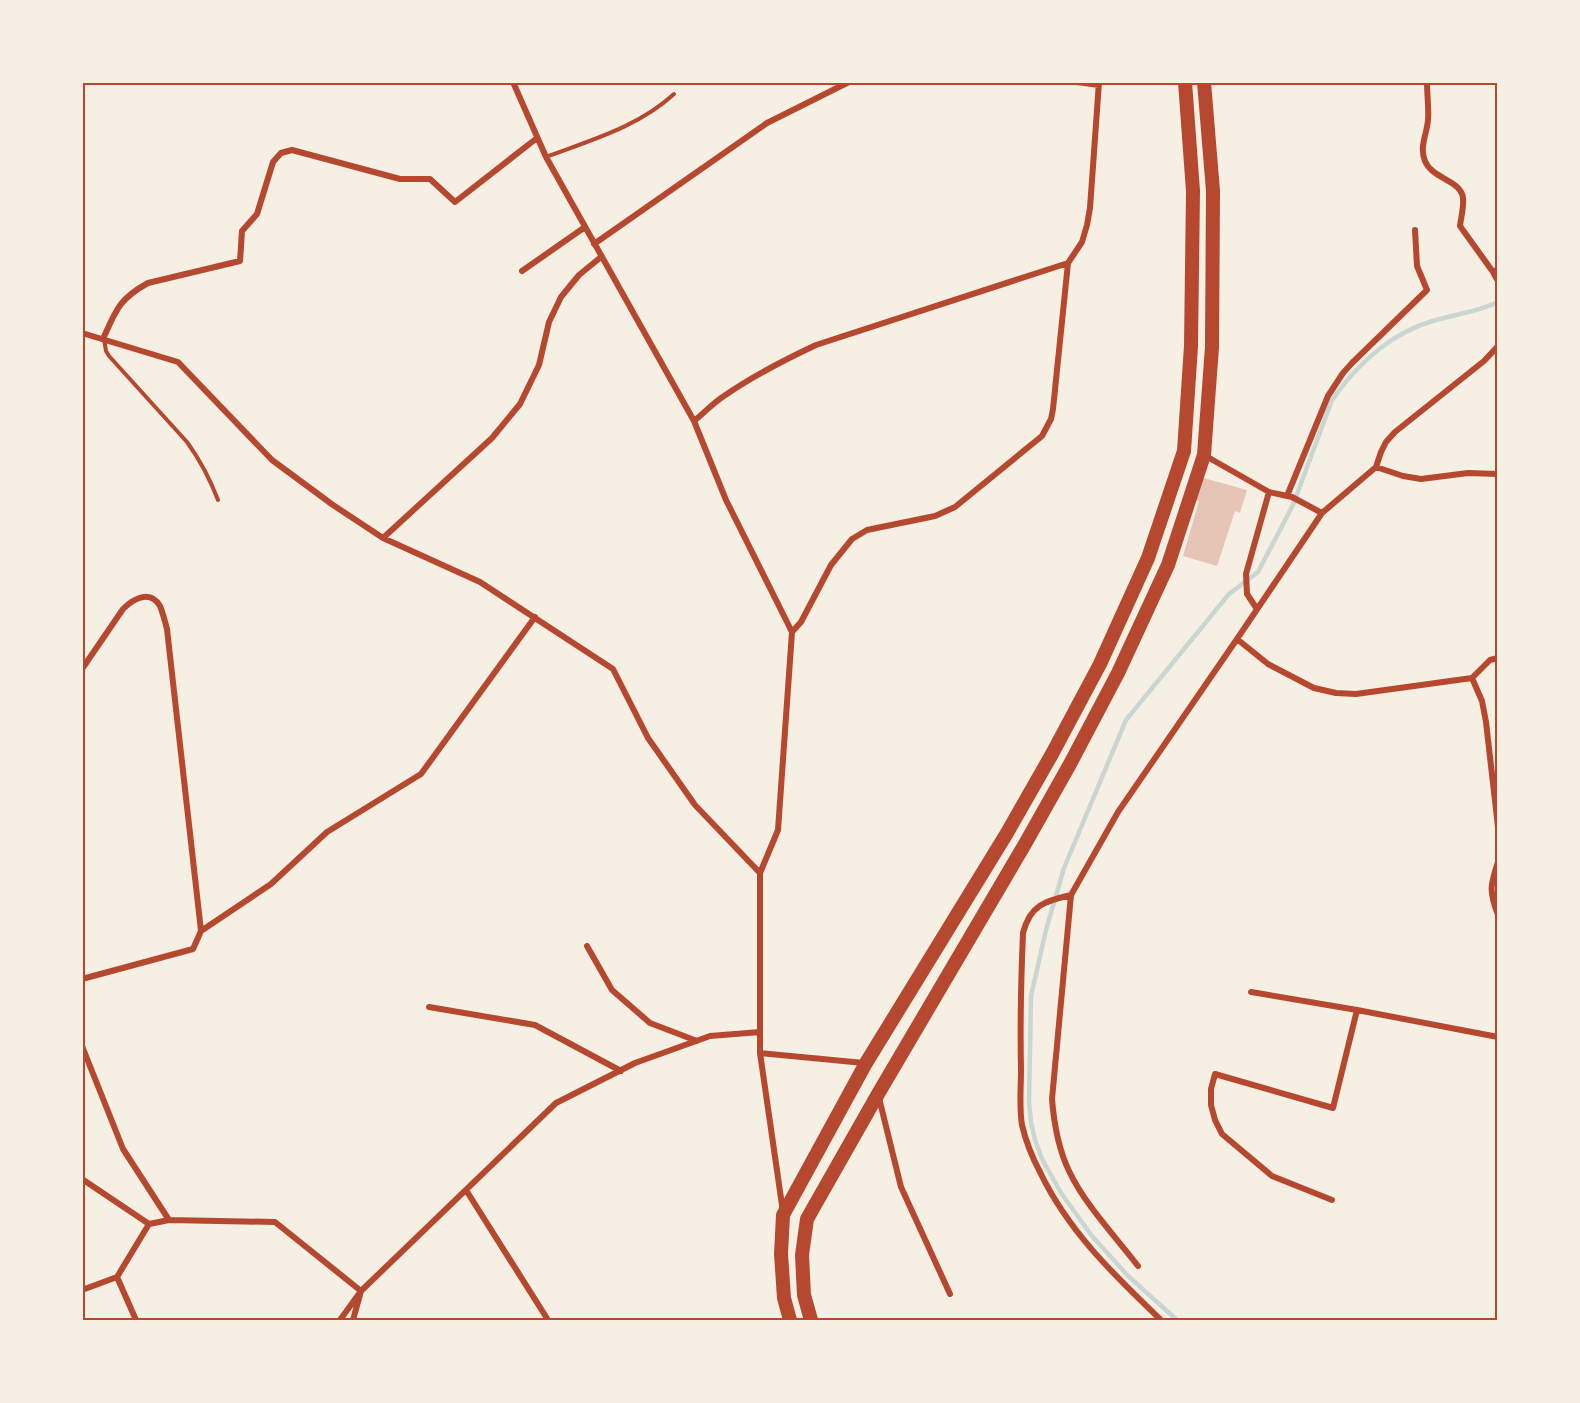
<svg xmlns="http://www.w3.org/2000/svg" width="1580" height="1403" viewBox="0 0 1580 1403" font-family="Karla,sans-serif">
<rect width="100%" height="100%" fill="#f6efe4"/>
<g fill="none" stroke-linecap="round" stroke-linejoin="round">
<path stroke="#c9d6d2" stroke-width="4.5" d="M1177 1320 1128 1276 1092 1236 1061 1193 1042 1159 1035 1140 1031 1122 1029 1103 1031 996 1046 930 1064 868 1126 720 1229 594 1258 572 1293 505 1332 400C1357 364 1392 332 1436 320 1456 314 1478 312 1498 302"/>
</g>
<path fill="#e6c5b7" d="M1200 477 1247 490 1240 513 1235 511 1217 566 1183 556 1199 501 1194 499Z"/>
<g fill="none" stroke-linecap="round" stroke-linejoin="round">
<path stroke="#b5482f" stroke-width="4" d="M546 157C591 140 638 127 674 94
M104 339 106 351 109 356 187 442C200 460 210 479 218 500"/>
<path stroke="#b5482f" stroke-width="6" d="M513 82 546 157 694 421 726 500 792 632 778 830 760 873V1053L783 1212
M1077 82 1099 85
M1427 82C1427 95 1429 108 1428 120 1427 134 1419 147 1425 161 1432 179 1461 180 1463 198 1464 207 1461 217 1460 226L1493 272
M594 244 767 123 849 82
M1498 269 1493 272 1498 281
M522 271 585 227
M82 333 178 362 272 460 333 505 383 538 480 582 613 669 648 738 695 805 760 873
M103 339C116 310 119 299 148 283L240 261 242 231 257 214 273 162 281 153 292 150 400 179H430L455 202 537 138
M694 421C704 413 713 403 724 396 753 376 784 360 816 345L1068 263
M1204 455 1269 492 1292 497 1322 513 1376 467 1381 452 1386 442 1395 432 1484 361 1498 346
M1376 467 1403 476 1421 479 1468 473 1498 474
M1287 496 1328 396 1343 373 1352 363 1427 290 1417 266 1415 230
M383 538 492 438 520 404 539 365 549 322 561 297 579 275 601 257
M1257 609 1247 594 1246 574 1269 492
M792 632 801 622 831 565 852 539 867 530 935 516 955 507 1042 436 1051 419 1053 409 1068 263 1082 242 1087 225 1090 208 1099 82
M1237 639 1268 664 1314 688 1336 693 1356 694 1472 678 1490 660 1498 658
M82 669 123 609C133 599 150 589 160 606 163 613 165 622 167 629L201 931 193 949 82 979
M1472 678 1482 701 1486 722 1498 827
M1498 862C1490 886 1489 891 1498 915
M1071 895C1045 901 1030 905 1023 933 1021 979 1020 1024 1021 1070 1021 1088 1019 1108 1022 1125 1026 1142 1032 1157 1040 1172 1068 1231 1114 1275 1161 1320
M201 931 271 884 327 832 421 774 535 617
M587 946 612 990 650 1023 697 1041
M1251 992 1357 1010
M429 1007 535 1025 621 1071
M82 1046 123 1149 169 1220
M760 1053 864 1063
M879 1098 901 1187 950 1294
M82 1179 149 1224 169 1220 275 1222 361 1291 353 1320
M466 1190 548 1320
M1332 1200 1272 1176 1222 1134 1215 1120 1211 1105V1089L1215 1074 1333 1108 1357 1010 1498 1037
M1138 1266C1116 1237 1085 1205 1069 1171 1058 1148 1054 1124 1052 1099L1071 895 1118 812 1237 639 1322 513
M117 1277 136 1320
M82 1290 117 1277 149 1224
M340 1320 361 1291 556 1103 635 1063 710 1036 760 1032"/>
<path stroke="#b5482f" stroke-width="14" d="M790 1320 784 1298 781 1254 783 1215 866 1063 1007 833 1052 754 1100 664 1148 558 1184 451 1191 346 1193 191 1185 82
M811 1320 804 1295 802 1255 807 1219 878 1094 1025 844 1070 764 1118 673 1168 565 1204 455 1212 347 1213 191 1204 82"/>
</g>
<rect width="1580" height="1403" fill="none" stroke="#f6efe4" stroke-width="168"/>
<rect x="84" y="84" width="1412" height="1235" fill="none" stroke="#b5482f" stroke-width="2"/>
</svg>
